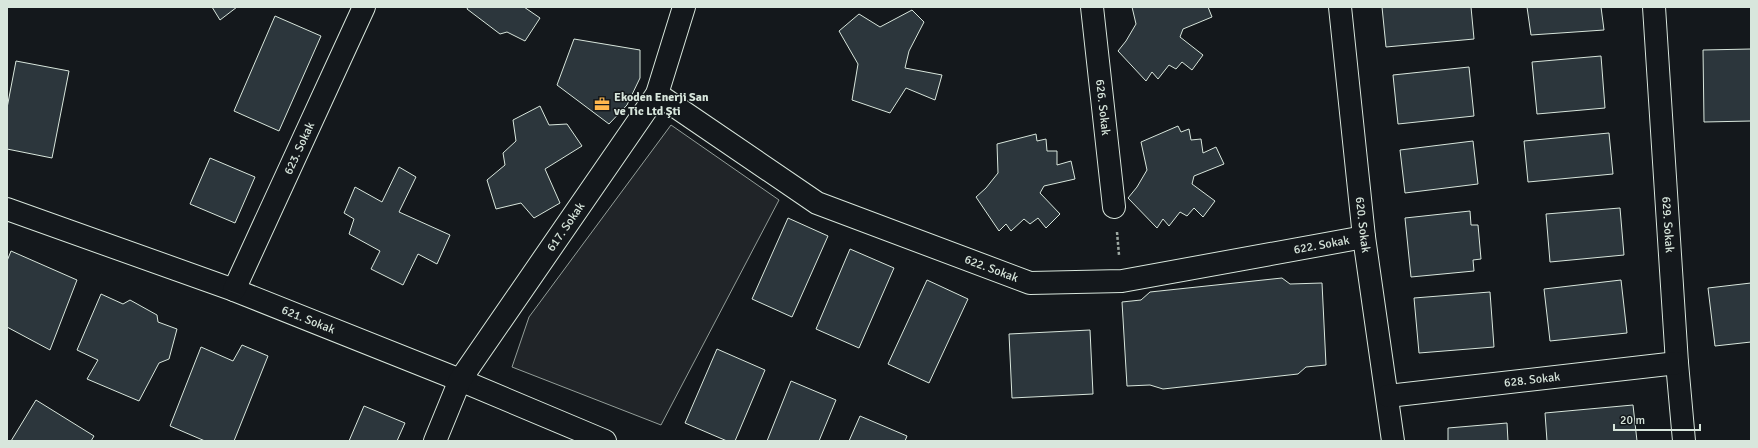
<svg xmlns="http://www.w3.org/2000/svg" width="1758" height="448" viewBox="0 0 1758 448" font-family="Signika,sans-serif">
<rect width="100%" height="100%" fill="#14181c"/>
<path fill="#202428" stroke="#939e99" d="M671 125 779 200 661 425 512 367 529 317Z"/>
<path fill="#2c363c" stroke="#d8e6dc" d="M212 7H237L220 20Z
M468 7H524L540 18 525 41 507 32 500 34 467 9Z
M1132 7H1208L1212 17 1183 29 1180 37 1203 55 1192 70 1182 62 1176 69 1169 65 1158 79 1152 72 1146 81 1118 51 1126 41 1136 24Z
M1382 7H1471L1474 39 1386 47Z
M1527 7H1601L1604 30 1531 35Z
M912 10 924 22 909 51 905 68 942 75 935 100 906 88 890 113 852 100 858 64 839 31 859 14 880 27Z
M275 16 321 36 279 131 234 111Z
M574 39 640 50V78L627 105 609 124 557 85Z
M1751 49V121L1704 122 1703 50Z
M1601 56 1605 108 1537 114 1532 62Z
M16 61 69 71 52 158 7 149V108Z
M1469 67 1474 116 1398 124 1393 75Z
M540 106 549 125 567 124 582 146 545 169 560 203 534 218 521 203 496 209 487 180 505 165 503 153 516 141 513 120Z
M1178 126 1181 132 1189 129 1191 140 1201 139 1203 153 1216 147 1224 164 1194 176 1192 184 1215 201 1203 217 1194 208 1187 216 1180 212 1169 226 1163 219 1157 228 1128 198 1137 187 1147 170 1141 142Z
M1609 133 1613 174 1528 182 1524 141Z
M1036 134 1037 141 1046 139 1047 151H1057V165L1071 161 1075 179 1044 186 1040 193 1060 214 1046 228 1038 218 1030 224 1024 219 1011 231 1006 224 999 231 976 197 986 188 998 173 997 144Z
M1473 141 1478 184 1405 193 1400 150Z
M210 158 255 177 235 223 190 204Z
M399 167 416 177 399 212 450 235 437 264 418 254 403 285 371 269 380 251 349 234 354 219 344 213 355 187 382 202Z
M1620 208 1624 255 1550 262 1546 214Z
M1470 211 1471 225H1478L1481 259 1473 260 1474 271 1411 277 1405 218Z
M788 218 828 236 792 317 752 299Z
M850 249 894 268 859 348 816 329Z
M11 251 77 280 50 350 7 327V261Z
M1282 278 1290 284 1322 283 1326 365 1306 367 1298 374 1163 389 1150 385 1127 386 1122 302 1141 300 1150 292Z
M927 280 968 299 929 383 888 364Z
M1621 280 1627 333 1550 341 1544 289Z
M1751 283V342L1715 346 1708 288Z
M1490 292 1494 347 1419 353 1414 298Z
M101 294 123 304 130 300 157 315 158 322 177 329 169 359 159 363 139 401 87 379 98 360 77 350Z
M1090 330 1093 394 1012 398 1009 334Z
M242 345 268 356 234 441H205L170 426 201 347 233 361Z
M717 349 765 370 735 441H727L685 423Z
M791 381 836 400 819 441H767Z
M36 400 94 436 91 441H11Z
M1633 405 1637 441H1547L1545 413Z
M364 406 405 423 397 441H349Z
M860 416 907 436 905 441H849Z
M1507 423 1508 441H1448V428Z"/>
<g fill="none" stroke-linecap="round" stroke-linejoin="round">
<g stroke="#d8e6dc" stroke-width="24">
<g id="minor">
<path id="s1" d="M1092 7 1114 207"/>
<path id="s2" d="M1340 7 1364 237 1393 441"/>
<path id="s3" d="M1654 7 1677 363 1684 441"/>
<path id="s4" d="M657 94 817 203 1030 283 1122 281 1364 237"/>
<path id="s5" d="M7 209 234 290 460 380 605 441"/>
<path id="s6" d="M234 290 364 7"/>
<path id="s7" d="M1388 396 1677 363"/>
<path id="s8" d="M435 441 460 380 657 94 684 7"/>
</g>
</g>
<path stroke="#9da8a2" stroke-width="2.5" stroke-dasharray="3 2" stroke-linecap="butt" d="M1117 232 1119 255"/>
<use href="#minor" stroke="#14181c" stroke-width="22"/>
</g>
<defs>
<g id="office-bare" transform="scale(1.2)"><path d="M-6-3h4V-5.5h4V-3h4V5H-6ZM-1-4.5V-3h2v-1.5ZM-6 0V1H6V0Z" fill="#ffb74d" stroke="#14181c" stroke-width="2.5" paint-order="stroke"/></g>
</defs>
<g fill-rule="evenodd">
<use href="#office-bare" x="602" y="104"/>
</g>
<g text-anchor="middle" stroke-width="3" stroke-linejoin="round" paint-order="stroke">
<g font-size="12" font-weight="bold" fill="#d8e6dc" stroke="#14181c" text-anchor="start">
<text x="614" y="101">Ekoden Enerji San<tspan x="614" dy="14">ve Tic Ltd Şti</tspan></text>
</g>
<g font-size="12" fill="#d8e6dc" stroke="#14181c">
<text dy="4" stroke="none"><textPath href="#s1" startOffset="101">626. Sokak</textPath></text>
<text dy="4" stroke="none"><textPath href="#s6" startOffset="156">623. Sokak</textPath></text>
<text dy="4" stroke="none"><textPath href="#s2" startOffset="219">620. Sokak</textPath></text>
<text dy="4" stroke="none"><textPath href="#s3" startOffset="218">629. Sokak</textPath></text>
<text dy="4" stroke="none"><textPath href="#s8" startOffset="252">617. Sokak</textPath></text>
<text dy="4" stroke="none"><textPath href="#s4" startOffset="716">622. Sokak</textPath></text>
<text dy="4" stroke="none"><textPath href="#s4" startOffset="380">622. Sokak</textPath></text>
<text dy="4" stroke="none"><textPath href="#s5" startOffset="321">621. Sokak</textPath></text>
<text dy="4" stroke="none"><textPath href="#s7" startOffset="145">628. Sokak</textPath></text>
</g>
</g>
<rect width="1758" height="448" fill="none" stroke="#d8e6dc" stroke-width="16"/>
<path d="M1614 424v6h86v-6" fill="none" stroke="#d8e6dc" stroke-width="2"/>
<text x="1620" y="424" font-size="12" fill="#d8e6dc" stroke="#14181c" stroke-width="3" paint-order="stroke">20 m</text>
</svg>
